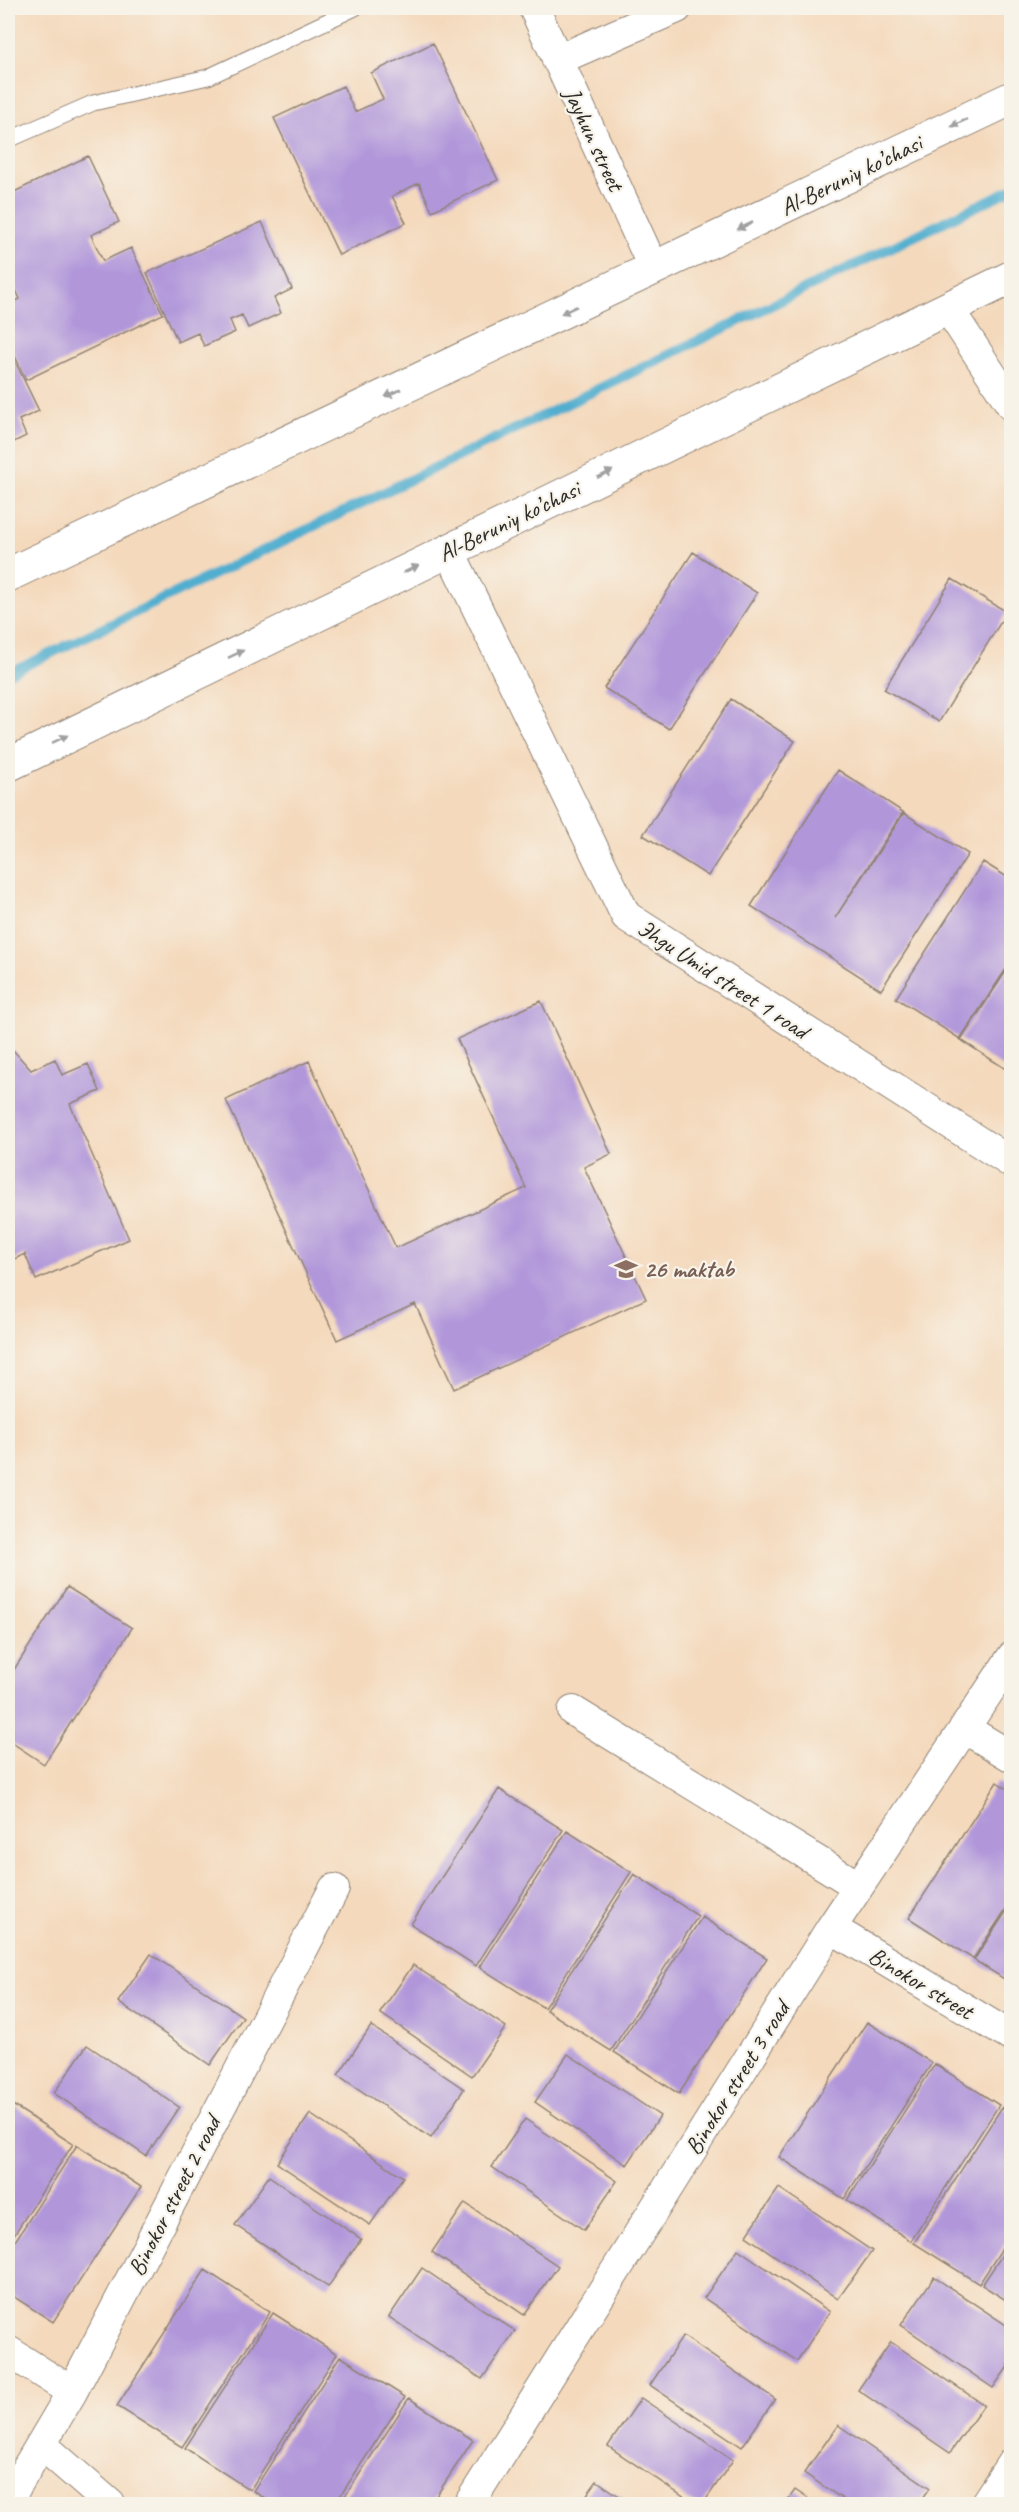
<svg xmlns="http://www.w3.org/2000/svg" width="1019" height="2512" viewBox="0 0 1019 2512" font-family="Caveat,sans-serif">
<rect width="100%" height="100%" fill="#f7f3e8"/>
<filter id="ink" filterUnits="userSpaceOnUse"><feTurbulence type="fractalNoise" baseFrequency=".0167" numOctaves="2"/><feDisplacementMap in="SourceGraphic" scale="12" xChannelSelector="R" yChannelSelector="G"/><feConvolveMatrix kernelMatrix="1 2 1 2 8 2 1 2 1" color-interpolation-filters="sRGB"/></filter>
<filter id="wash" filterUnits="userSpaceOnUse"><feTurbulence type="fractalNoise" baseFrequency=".008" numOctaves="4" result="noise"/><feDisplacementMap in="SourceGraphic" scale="24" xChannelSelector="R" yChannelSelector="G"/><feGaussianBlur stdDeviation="1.35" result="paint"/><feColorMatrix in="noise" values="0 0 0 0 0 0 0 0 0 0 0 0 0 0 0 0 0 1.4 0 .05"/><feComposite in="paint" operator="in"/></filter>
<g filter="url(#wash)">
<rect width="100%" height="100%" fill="#f4d9bc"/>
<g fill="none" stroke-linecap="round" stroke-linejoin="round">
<path stroke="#51aecf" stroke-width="10" d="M8 674 1012 189"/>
</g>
<g id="blocks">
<path fill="#b197da" d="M433 43 498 180 432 211 419 183 392 196 406 223 339 255 274 118 343 86 355 112 383 99 371 73Z
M88 156 119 222 91 235 103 261 131 248 163 314 26 380 8 341V305L20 299 8 273V195Z
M262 222 292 289 274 298 281 313 248 328 242 315 230 320 235 332 204 346 198 333 178 342 147 273Z
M8 347 39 411 19 420 26 436 8 445Z
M693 552 757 593 669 729 604 688Z
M952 579 1007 612 939 722 884 689Z
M731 699 795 741 708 876 643 835Z
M838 770 903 812 835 918 904 813 968 854 881 990 751 906Z
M983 862 1012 880V960L960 1039 896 998Z
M1012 962V1073L961 1040Z
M541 1001 611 1154 584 1167 646 1299 454 1389 415 1304 337 1340 226 1100 309 1061 396 1248 526 1188 457 1039Z
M13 1050 31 1070 55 1059 62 1075 88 1064 100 1091 70 1104 129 1239 36 1280 25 1254 8 1262V1052Z
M67 1587 132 1628 44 1764 8 1740V1679Z
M997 1782 1012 1792V1900L973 1959 909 1918Z
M499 1789 563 1830 476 1966 411 1924Z
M567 1831 631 1872 544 2008 479 1967Z
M634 1874 698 1916 611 2051 546 2010Z
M1012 1903V1984L974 1960Z
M702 1917 767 1958 679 2094 614 2052Z
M151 1954 243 2017 210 2065 118 2002Z
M413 1965 506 2027 472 2076 380 2013Z
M867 2022 932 2063 844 2199 779 2157Z
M371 2026 464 2089 431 2138 338 2075Z
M87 2045 179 2107 146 2156 54 2093Z
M568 2054 660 2116 627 2165 535 2102Z
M935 2064 999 2105 911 2241 847 2200Z
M8 2102 73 2144 8 2244Z
M1002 2107 1012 2113V2233L979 2284 914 2243Z
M310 2114 403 2177 370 2225 277 2163Z
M525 2119 617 2181 584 2230 492 2167Z
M77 2145 141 2187 53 2322 8 2293V2252Z
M269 2176 361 2239 328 2287 235 2225Z
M779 2188 872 2251 838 2299 746 2236Z
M465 2203 558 2266 524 2315 432 2252Z
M1012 2240V2304L982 2285Z
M738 2249 830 2312 797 2361 704 2298Z
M422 2268 515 2331 482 2379 389 2317Z
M205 2270 270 2312 182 2447 117 2406Z
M934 2277 1012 2329V2361L993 2388 901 2325Z
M273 2313 337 2354 250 2490 185 2448Z
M683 2336 775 2399 742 2447 650 2385Z
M891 2342 984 2405 950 2453 858 2390Z
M340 2356 405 2397 335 2504H273L253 2491Z
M409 2398 473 2440 431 2504H340Z
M641 2398 733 2460 703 2504H694L608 2446Z
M838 2425 930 2488 919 2504H850L804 2473Z
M597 2481 631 2504H580Z
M795 2490 816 2504H785Z"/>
</g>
</g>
<g filter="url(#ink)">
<use href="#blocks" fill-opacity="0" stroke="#908274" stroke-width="1.5"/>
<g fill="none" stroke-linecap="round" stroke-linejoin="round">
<g stroke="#908274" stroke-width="17">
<path id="service" d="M8 140 93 103 208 77 355 8"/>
</g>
<g stroke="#908274" stroke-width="32">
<path id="minor" d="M534 8 654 269
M557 60 677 8
M948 308 1012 406
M449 550 626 916 1012 1163
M573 1711 858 1886
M964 1728 1012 1757
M831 1928 1012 2037
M8 2351 72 2392
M41 2444 110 2504
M8 2500 72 2392 334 1889
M469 2504 831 1928 1012 1657
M985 2504 1012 2463"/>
</g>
<g stroke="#908274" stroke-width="35">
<path id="secondary" d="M8 575 1012 98
M8 765 1012 277"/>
</g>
<use href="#service" stroke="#fff" stroke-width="15"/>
<use href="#minor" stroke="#fff" stroke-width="30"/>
<use href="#secondary" stroke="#fff" stroke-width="33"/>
</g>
<defs><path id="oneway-solid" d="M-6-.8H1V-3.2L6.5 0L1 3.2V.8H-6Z" transform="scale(1.5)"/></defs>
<g fill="#a0a0a0">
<use href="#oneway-solid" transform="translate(959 123) rotate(154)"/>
<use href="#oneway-solid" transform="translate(745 226) rotate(154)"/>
<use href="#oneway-solid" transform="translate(569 310) rotate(155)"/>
<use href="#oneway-solid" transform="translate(393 393) rotate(155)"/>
<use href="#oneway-solid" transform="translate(605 474) rotate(-26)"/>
<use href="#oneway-solid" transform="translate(411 569) rotate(-26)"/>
<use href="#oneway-solid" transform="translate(236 654) rotate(-26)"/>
<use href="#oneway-solid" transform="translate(60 739) rotate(-26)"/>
</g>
</g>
<defs>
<g id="school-bare" transform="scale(1.8)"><path d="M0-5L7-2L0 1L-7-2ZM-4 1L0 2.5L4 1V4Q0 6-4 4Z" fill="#8d6e63" stroke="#f7f3e8" stroke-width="2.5" paint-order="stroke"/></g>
</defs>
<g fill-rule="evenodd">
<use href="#school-bare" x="626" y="1269"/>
</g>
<g text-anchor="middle" stroke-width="4.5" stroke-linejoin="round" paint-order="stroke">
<g font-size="24" fill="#2b2b2b" stroke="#f7f3e8">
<text transform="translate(594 139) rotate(65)" y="8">Jayhun street</text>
<text transform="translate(851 175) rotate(-26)" y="8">Al-Beruniy ko’chasi</text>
<text transform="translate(509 521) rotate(-26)" y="8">Al-Beruniy ko’chasi</text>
<text transform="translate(723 979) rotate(33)" y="8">Эhgu Umid street 1 road</text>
<text transform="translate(921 1983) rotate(31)" y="8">Binokor street</text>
<text transform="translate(737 2078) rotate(-58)" y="8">Binokor street 3 road</text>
<text transform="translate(174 2196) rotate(-63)" y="8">Binokor street 2 road</text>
</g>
<g font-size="24" font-weight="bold" fill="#785e54" stroke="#f7f3e8" text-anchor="start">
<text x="644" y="1277">26 maktab</text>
</g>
</g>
<rect width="1019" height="2512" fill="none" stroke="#f7f3e8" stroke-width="30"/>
</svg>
